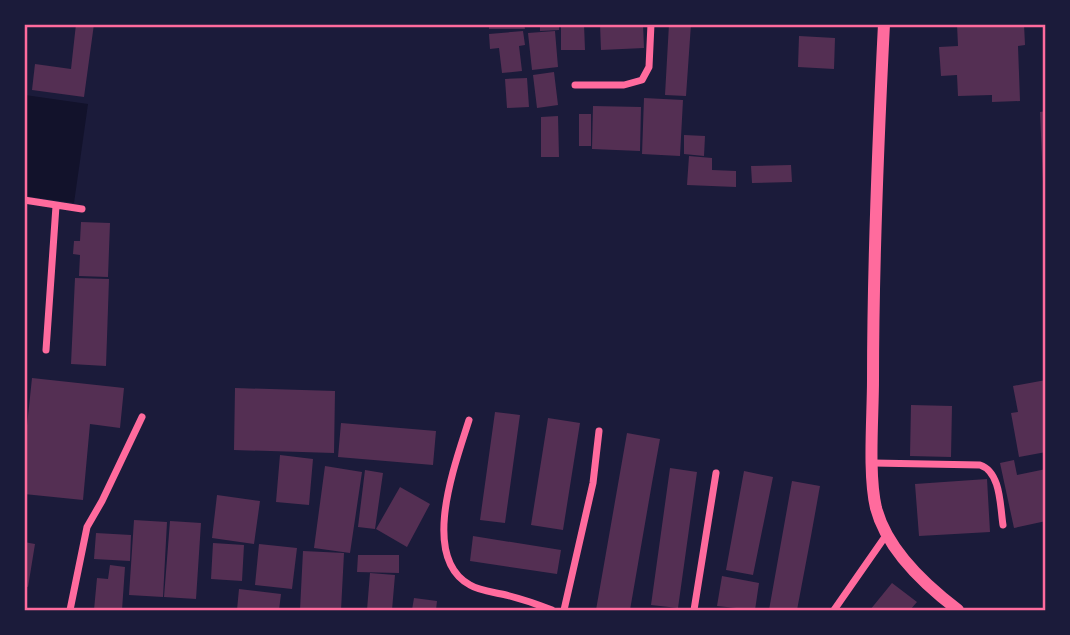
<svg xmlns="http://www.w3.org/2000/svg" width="1070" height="635" viewBox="0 0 1070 635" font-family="Cabin,sans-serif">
<rect width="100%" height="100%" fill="#1b1b3a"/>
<path fill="#12122b" d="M25 95 88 104 74 203 25 196Z"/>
<path fill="#542f53" d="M76 24H94L84 97 32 90 35 64 71 69Z
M489 24H524L525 29H489Z
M540 24H559V30L540 31Z
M561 24H584L585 50H561Z
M600 24H643L644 48 601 50Z
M669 24H691L686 96 665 95Z
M957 24H1024L1025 45 1018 46 1020 101 992 102V95L958 96 957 75 941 76 939 47 958 46Z
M523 31 525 45 519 46 522 71 502 73 499 48 490 49 489 34Z
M555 31 558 67 532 70 528 33Z
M799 36 835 38 834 69 798 67Z
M554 72 558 105 537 108 533 75Z
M527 78 529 107 507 108 505 79Z
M644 98 683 100 680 156 642 154Z
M593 106 641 107 640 151 592 149Z
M1046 111V182H1043L1040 112Z
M579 114H591V146H579Z
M558 116 559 157H541V117Z
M684 135 705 136 704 156 684 154Z
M689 156 712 158V170L736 171V187L687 185Z
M791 165 792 182 752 183 751 166Z
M81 222 110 223 108 277 79 276 80 255 73 254 74 241H80Z
M75 278 109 279 106 366 71 364Z
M32 378 124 388 120 428 90 424 83 500 24 494V454Z
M1046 380V452L1019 457 1011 413 1018 412 1013 386Z
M235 388 335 391 334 453 234 450Z
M911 405 952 406 951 457 910 456Z
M495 412 520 415 505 523 480 520Z
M548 418 580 423 563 530 531 525Z
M341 423 436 431 433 465 338 457Z
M627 433 660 439 652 483 630 610H596Z
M280 455 313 459 309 505 276 502Z
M1014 460 1017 475 1046 469V521L1014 528 1000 463Z
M325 466 362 472 350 553 314 548Z
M670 468 697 472 678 608 651 605Z
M365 470 383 473 375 529 358 527Z
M744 471 773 477 753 575 726 570Z
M987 479 990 532 919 536 915 484Z
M792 481 820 486 811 536 797 610H769Z
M400 487 430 504 407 547 376 529Z
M217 495 260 501 254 544 212 538Z
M134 520 167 522 163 597 129 595Z
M170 521 201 523 196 599 164 597Z
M96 533 131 535 130 561 94 559Z
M473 536 561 550 557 574 470 561Z
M24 542 35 544 28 587 24 586Z
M213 543 244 545 242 581 211 579Z
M259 544 297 548 292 589 255 585Z
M303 551 344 553 341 610H300Z
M358 555H399V573L357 572Z
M110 565 125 567 122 610H94L97 578 108 579Z
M370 573 395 575 392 610H367Z
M722 576 759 583 755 610 717 606Z
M892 583 917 602 910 610H870Z
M239 589 281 594 279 610H237Z
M414 598 437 601 436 610H412Z"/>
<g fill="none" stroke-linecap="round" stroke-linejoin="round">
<path stroke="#ff6b9d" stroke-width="7" d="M575 85H624L642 80 649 67 651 24
M24 200 82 209
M46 350 56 206
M469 420C456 462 419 557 470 585 480 591 494 592 506 595 522 599 537 604 552 610
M873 463 980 465C1001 472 1000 506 1003 525
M70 610 87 527 102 501 142 417
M564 610 593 483 599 431
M694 610 716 473
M834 610 887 534"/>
<path stroke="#ff6b9d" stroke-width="12" d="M884 24C878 143 873 262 873 380 873 417 868 474 876 508 887 550 925 585 958 610"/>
</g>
<rect width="1070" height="635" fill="none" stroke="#1b1b3a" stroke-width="52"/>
<rect x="26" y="26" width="1018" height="583" fill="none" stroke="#ff6b9d" stroke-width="2.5"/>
</svg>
